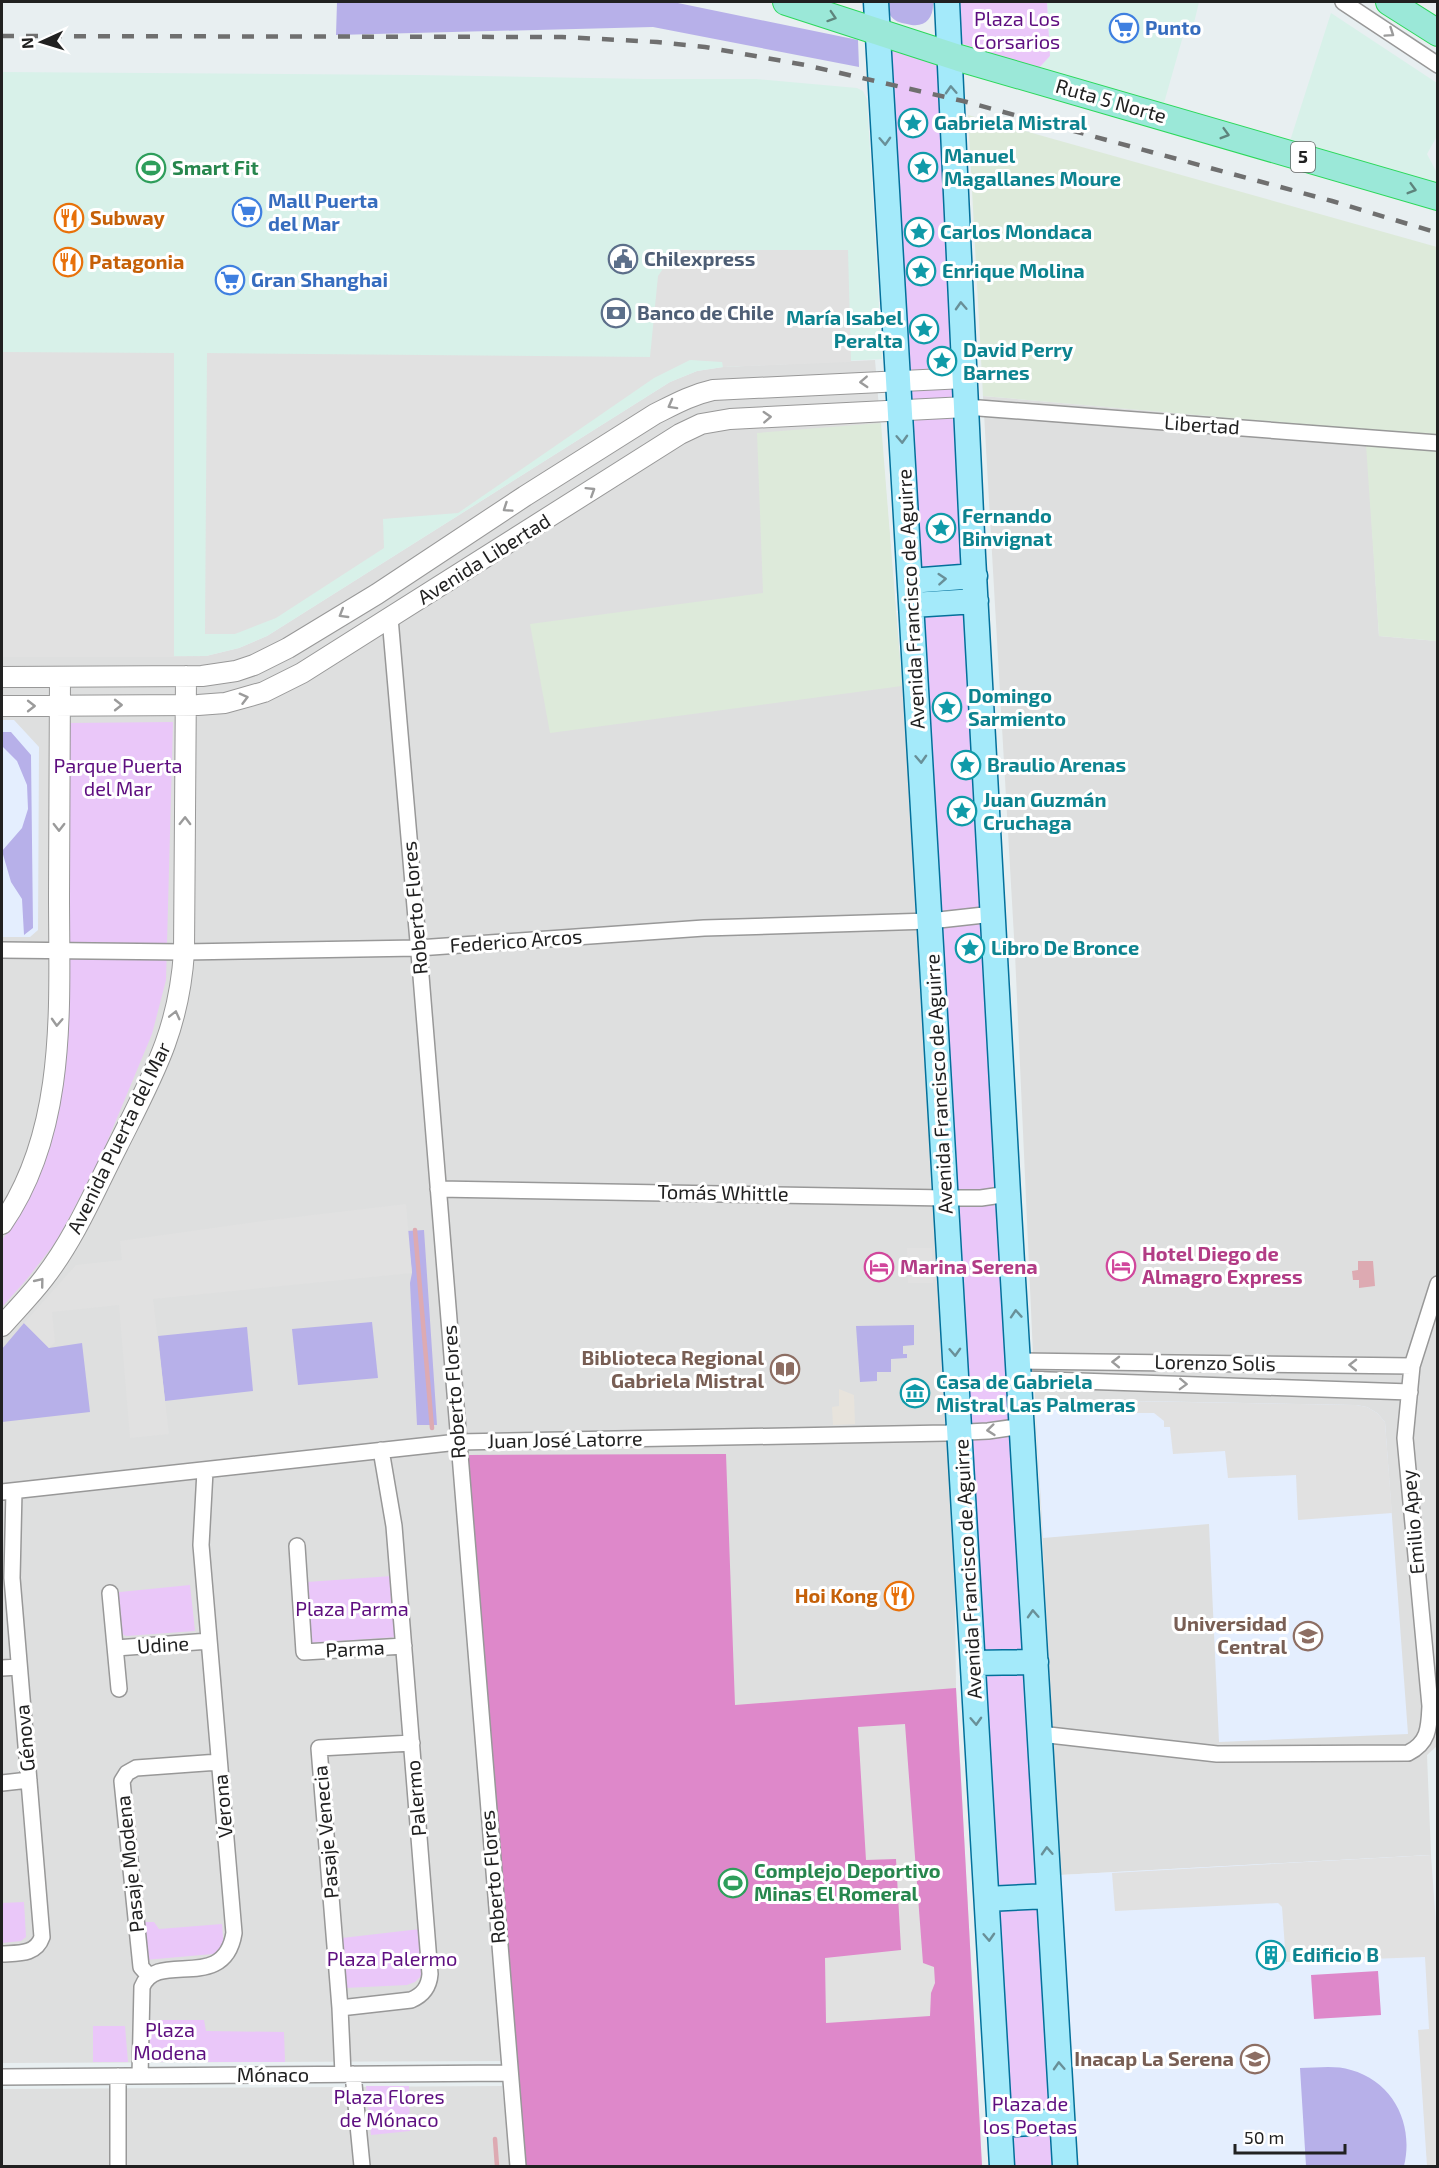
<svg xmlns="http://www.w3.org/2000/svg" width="1439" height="2168" viewBox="0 0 1439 2168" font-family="'Exo 2',sans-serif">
<rect width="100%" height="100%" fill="#e8eff1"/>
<path fill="#dedfdf" d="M875 360 913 817 953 1420 956 1688 982 2166 511 2061 2 2063V657L206 656 239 648 267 636 670 382 697 371 723 367Z
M983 396 1366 430 1379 636 1437 641 1438 1745 1427 1755 1431 1855 1060 1875 1035 1399 1015 954Z
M502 2086 511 2166H2V2089Z"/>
<path fill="#d8f1e9" d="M1047 2H1199L1194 23 1187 22 1164 103 1038 69 1050 56Z
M1331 13 1437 83V136L1427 154 1437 173V184L1289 144Z
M2 72 418 75 647 79H756L857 88 863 91 867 99 882 359 723 367 697 371 670 382 267 636 239 648 206 656 2 657Z"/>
<path fill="#ddeada" d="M968 115 1437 247V641L1379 636 1365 430 983 396Z
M881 423 902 686 550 733 530 624 763 593 757 433Z"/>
<path fill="#e4eefe" d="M2 720H14L39 747 38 930 30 937H2Z
M1035 1399 1356 1405 1367 1407 1377 1413 1385 1422 1408 1734 1219 1742 1209 1524 1043 1538Z
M1431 1855 1438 1951 1437 2166H1080L1060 1875Z"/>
<path fill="#b7b0e9" d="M337 2H673L858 40 859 67 653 27 336 35Z
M886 2H933C934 19 924 29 907 24 900 23 894 21 890 15 887 11 887 6 886 2Z
M2 732H11L31 755 33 928 24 935 22 899 11 882 2 851 22 828 28 809 27 785 17 761 2 746Z
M424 1230 437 1425H417L410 1283 412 1273 407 1231Z
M372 1322 378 1378 298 1385 292 1329Z
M24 1323 49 1348 82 1343 90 1412 2 1422V1349Z
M914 1325V1345L903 1346V1354H907V1358L891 1359V1372H877V1381L860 1382 856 1326Z
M247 1327 253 1391 165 1401 158 1336Z
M1300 2068C1317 2068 1335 2065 1351 2070 1394 2082 1414 2125 1404 2166H1306Z"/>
<path fill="#eac7f9" d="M958 2H1047L1050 56 1038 69 960 43Z
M887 47 939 64 1058 2166H1007Z
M173 722 166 980 152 1034 102 1154 69 1218 55 1243 27 1279 2 1307V1240L16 1221 43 1164 61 1086 65 723Z
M392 1576 396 1637 312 1643 307 1582Z
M190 1585 195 1631 126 1636 114 1630 110 1593Z
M24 1902 26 1937 21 1941 2 1943V1903Z
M141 1922H154L159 1929 222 1924 224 1950 213 1954 145 1960Z
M420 1929 423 1974 415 1982 407 1985 345 1988 342 1938Z
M149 2020H204L206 2031 284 2032 285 2062H148Z
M93 2026H125L128 2062H93Z
M366 2086H409L410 2131 371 2135Z"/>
<path fill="#de88ca" d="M726 1454 735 1705 956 1688 982 2166H520L468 1455Z
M1378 1971 1381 2015 1314 2019 1311 1975Z"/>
<path fill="#e1e1e1" d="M676 250H848L851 362 723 367 722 362 690 360 654 378 458 513 383 519 384 548 276 618 235 634H205L207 353 650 357 658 276Z
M2 352 174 353V657H2Z
M406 1204 412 1273 153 1299 169 1434 130 1438 119 1305 52 1312 55 1342 49 1348 24 1323 76 1265 122 1260 120 1241 271 1220Z
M907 1248H932L933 1283H908Z
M1067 1400 1356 1405 1367 1407 1377 1413 1385 1422 1392 1513 1298 1520 1296 1475 1228 1478 1225 1451 1173 1454 1170 1427H1164V1421L1154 1413H1079L1068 1406Z
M905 1724 923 1963 934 1967 935 1983 931 1993 930 2016 826 2023 825 1958 901 1950 896 1859 866 1860 858 1727Z
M1431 1855 1438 1951 1437 2166H1427L1418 2030 1429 2029 1425 1957 1286 1962 1282 1907 1278 1903 1115 1911 1112 1873Z"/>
<path fill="#e7e3dc" d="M839 1389 854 1395 855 1424 833 1425 832 1407 839 1406Z"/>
<path fill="#ddaab2" d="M1358 1261H1373L1375 1286 1359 1288V1280H1353L1352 1271 1358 1270Z"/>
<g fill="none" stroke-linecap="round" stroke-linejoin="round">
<path stroke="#ddaab2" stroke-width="4.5" d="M415 1230 432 1428
M495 2139 497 2166"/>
<g stroke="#989898" stroke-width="18">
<path id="minor" d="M1343 2 1438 65
M966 407 1438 443
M390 618 421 976 518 2166
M2 950 184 952 418 948 704 928 930 921 993 914
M438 1189 946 1198H981L1008 1194
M1019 1361 1412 1366
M1020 1379 1410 1392
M2 1492 458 1442 946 1433 988 1431 1023 1426
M297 1546 304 1652 404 1646
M110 1593 119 1689
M116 1648 209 1641
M2 1668 19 1667
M1040 1734 1217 1754 1408 1753C1429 1743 1429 1727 1430 1706L1405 1438 1412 1366 1438 1284
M2 1783 29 1780
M2 1954C18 1953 36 1955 42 1937L12 1578 14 1491
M149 1976 141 1967 122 1781 127 1773 136 1768 219 1762
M340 2008 319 1748 412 1743
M343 2074 340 2008 411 2000C423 1995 429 1987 430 1974L394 1526 381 1450
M353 2074 362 2166
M118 2076V2166
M140 2076 142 1987C157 1949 224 1994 234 1933L201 1545 205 1471
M2 2077 509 2073"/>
</g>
<g stroke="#989898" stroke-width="22">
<path id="tertiary" d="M2 677 202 676 236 671 254 665 288 648 377 594 525 496 655 414C675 404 691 395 713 390L965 378
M2 706 198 705 225 703 264 692 302 673 680 434 701 424 730 419 966 407
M2 1224C68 1129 59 1005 59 895 60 822 60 749 60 677
M2 1326C16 1310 31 1295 44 1278 75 1238 95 1190 118 1145 152 1077 179 1031 184 952L186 676"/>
</g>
<g stroke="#03709b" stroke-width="27">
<path id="primary" d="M876 2 1002 2166
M947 2 973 556 1008 1194 1065 2166
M910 581 975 576
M912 605 976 601
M973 1663 1036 1662
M987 1899 1049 1896
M1000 2125 1062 2121"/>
</g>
<g stroke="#2cd85b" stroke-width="28">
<path id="trunk" d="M786 2 959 58 1438 197
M1389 2 1438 33"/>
</g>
<use href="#minor" stroke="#fff" stroke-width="15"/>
<use href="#tertiary" stroke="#fff" stroke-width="20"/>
<use href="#primary" stroke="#a4eafa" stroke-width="24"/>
<use href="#trunk" stroke="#9be8d8" stroke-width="26"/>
<path stroke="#6f6f6f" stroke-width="4.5" stroke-dasharray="12 12" stroke-linecap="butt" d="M2 36 562 37 657 42 705 47 805 65 963 101 1332 201 1438 233"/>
</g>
<defs><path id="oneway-chevron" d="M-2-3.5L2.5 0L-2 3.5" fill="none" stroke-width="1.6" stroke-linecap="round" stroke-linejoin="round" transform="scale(1.5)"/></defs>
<g stroke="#5e847c">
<use href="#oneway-chevron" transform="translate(832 17) rotate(18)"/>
<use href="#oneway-chevron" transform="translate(1225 134) rotate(16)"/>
<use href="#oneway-chevron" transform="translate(1412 189) rotate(16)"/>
</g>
<g stroke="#9b9b9b">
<use href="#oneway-chevron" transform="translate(1390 33) rotate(34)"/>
<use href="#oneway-chevron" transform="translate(864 382) rotate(177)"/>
<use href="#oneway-chevron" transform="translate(672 405) rotate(151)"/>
<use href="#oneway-chevron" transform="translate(767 417) rotate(-3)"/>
<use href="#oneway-chevron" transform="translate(591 491) rotate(-32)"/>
<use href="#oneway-chevron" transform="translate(507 508) rotate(146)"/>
<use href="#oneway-chevron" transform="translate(343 614) rotate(149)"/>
<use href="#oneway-chevron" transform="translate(244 698) rotate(-15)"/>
<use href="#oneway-chevron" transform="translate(118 705)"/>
<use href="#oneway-chevron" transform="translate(31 706)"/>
<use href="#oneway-chevron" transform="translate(185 821) rotate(-89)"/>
<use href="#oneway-chevron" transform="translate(59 827) rotate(90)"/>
<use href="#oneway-chevron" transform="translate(175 1015) rotate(-76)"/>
<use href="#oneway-chevron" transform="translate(57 1022) rotate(93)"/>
<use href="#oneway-chevron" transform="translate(40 1282) rotate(-51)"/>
<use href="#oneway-chevron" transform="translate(1116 1362) rotate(-179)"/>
<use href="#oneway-chevron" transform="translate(1353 1365) rotate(-179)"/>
<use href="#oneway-chevron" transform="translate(1183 1384) rotate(2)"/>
<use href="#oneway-chevron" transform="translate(991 1430) rotate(174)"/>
</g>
<g stroke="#699098">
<use href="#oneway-chevron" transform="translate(951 90) rotate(-93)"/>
<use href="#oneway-chevron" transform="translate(885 141) rotate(87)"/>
<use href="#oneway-chevron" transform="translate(961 306) rotate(-93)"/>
<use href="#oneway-chevron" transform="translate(902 439) rotate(87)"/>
<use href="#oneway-chevron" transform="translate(942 579) rotate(-4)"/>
<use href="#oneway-chevron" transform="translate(921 759) rotate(87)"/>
<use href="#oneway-chevron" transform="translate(1016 1314) rotate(-94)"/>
<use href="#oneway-chevron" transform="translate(955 1352) rotate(87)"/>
<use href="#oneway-chevron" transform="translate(1033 1614) rotate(-93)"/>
<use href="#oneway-chevron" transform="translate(976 1721) rotate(87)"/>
<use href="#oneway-chevron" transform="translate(1047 1851) rotate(-93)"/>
<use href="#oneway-chevron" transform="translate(989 1937) rotate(87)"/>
<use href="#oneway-chevron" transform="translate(1059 2066) rotate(-93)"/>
</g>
<defs>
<g id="supermarket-ring" transform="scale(1.5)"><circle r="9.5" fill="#fff" stroke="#3f7fe0" stroke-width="1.5"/><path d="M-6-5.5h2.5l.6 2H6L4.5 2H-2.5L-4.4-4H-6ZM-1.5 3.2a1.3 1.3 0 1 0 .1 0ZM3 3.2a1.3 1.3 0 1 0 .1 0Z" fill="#3f7fe0"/></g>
<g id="sight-ring" transform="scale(1.5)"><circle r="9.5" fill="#fff" stroke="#0f9aa8" stroke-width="1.5"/><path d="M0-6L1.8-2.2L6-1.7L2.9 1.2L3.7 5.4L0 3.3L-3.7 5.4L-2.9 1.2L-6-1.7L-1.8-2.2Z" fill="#0f9aa8"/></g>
<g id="stadium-ring" transform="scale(1.5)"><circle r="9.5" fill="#fff" stroke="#2e9e5b" stroke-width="1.5"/><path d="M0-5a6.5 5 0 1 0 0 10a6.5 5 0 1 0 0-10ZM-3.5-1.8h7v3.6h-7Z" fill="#2e9e5b"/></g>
<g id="restaurant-ring" transform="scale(1.5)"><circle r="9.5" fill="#fff" stroke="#e8710a" stroke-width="1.5"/><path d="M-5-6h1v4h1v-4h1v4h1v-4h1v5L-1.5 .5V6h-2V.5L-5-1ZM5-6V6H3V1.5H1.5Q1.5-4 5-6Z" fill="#e8710a"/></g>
<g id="civic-ring" transform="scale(1.5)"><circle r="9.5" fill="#fff" stroke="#5c6f8a" stroke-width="1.5"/><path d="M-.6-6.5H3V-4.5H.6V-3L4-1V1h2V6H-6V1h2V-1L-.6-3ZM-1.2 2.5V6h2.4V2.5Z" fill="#5c6f8a"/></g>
<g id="bank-ring" transform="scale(1.5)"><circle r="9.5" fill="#fff" stroke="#5c6f8a" stroke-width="1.5"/><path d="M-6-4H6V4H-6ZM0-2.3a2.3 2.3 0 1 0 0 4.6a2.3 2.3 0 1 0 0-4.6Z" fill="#5c6f8a"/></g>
<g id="hotel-ring" transform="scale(1.5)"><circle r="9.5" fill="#fff" stroke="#d1479c" stroke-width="1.5"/><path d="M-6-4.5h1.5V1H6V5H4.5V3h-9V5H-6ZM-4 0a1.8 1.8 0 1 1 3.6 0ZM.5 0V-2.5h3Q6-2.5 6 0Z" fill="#d1479c"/></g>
<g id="library-ring" transform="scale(1.5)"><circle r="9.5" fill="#fff" stroke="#8d6e63" stroke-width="1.5"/><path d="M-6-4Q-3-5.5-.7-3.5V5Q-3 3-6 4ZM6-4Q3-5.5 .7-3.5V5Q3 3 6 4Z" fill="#8d6e63"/></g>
<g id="museum-ring" transform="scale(1.5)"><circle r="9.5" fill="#fff" stroke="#0f9aa8" stroke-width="1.5"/><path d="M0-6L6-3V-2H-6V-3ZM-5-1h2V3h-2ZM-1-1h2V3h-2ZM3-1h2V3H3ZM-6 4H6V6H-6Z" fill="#0f9aa8"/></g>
<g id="university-ring" transform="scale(1.5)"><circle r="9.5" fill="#fff" stroke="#8d6e63" stroke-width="1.5"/><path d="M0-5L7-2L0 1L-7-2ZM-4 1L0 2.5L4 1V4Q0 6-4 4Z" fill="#8d6e63"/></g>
<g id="building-ring" transform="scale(1.5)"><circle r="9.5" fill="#fff" stroke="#0f9aa8" stroke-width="1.5"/><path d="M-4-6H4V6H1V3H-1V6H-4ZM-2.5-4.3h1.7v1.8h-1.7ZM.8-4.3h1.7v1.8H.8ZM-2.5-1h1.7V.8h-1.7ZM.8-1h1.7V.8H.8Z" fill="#0f9aa8"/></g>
</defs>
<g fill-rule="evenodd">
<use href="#supermarket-ring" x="1124" y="28"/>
<use href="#sight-ring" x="913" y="123"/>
<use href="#sight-ring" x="923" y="167"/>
<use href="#stadium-ring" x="151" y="168"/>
<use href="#supermarket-ring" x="247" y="212"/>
<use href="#restaurant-ring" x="69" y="218"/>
<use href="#sight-ring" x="919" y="232"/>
<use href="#civic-ring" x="623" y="259"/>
<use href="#restaurant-ring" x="68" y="262"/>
<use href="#sight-ring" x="921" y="271"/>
<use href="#supermarket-ring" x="230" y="280"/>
<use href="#bank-ring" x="616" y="313"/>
<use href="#sight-ring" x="924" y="329"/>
<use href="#sight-ring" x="942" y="361"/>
<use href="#sight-ring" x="941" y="528"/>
<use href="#sight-ring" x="947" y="707"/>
<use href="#sight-ring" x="966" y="765"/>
<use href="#sight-ring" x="962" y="811"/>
<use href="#sight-ring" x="970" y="948"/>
<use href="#hotel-ring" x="1121" y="1266"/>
<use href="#hotel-ring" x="879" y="1267"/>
<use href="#library-ring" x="785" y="1369"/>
<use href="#museum-ring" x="915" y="1393"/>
<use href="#restaurant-ring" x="899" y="1596"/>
<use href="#university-ring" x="1308" y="1636"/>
<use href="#stadium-ring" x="733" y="1883"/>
<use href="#building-ring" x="1271" y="1955"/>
<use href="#university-ring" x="1255" y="2059"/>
</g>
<g text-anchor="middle" stroke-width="6" stroke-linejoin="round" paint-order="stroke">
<rect fill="#fff" stroke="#646464" stroke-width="1.5" x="1291" y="142" width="24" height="30" rx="4.5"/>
<g font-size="18" font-weight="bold" fill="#212121">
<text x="1303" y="163">5</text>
</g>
<g font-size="20" fill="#5e0e80" stroke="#fff">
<text x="1017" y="26">Plaza Los<tspan x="1017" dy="23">Corsarios</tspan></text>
<text x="118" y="773">Parque Puerta<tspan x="118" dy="23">del Mar</tspan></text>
<text x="352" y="1616">Plaza Parma</text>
<text x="392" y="1966">Plaza Palermo</text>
<text x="170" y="2037">Plaza<tspan x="170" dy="23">Modena</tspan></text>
<text x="389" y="2104">Plaza Flores<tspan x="389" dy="23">de Mónaco</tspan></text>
<text x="1030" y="2111">Plaza de<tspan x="1030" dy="23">los Poetas</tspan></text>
</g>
<g font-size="20" font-weight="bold" fill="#366cbe" stroke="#fff" text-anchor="start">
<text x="1145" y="35">Punto</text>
<text x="268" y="208">Mall Puerta<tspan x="268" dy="23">del Mar</tspan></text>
<text x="251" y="287">Gran Shanghai</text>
</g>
<g font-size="20" fill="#212121" stroke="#fff">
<text transform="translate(1111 101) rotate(16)" y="7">Ruta 5 Norte</text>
<text transform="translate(1202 425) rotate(4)" y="7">Libertad</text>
<text transform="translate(484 559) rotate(-32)" y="7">Avenida Libertad</text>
<text transform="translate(911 599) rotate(-93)" y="7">Avenida Francisco de Aguirre</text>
<text transform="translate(415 908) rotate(-95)" y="7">Roberto Flores</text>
<text transform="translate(516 941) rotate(-4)" y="7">Federico Arcos</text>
<text transform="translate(939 1084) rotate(-93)" y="7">Avenida Francisco de Aguirre</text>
<text transform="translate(119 1138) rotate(-64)" y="7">Avenida Puerta del Mar</text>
<text transform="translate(723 1193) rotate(1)" y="7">Tomás Whittle</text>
<text transform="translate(1215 1363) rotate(1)" y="7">Lorenzo Solis</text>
<text transform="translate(454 1392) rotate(-94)" y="7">Roberto Flores</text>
<text transform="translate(565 1440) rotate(-1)" y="7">Juan José Latorre</text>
<text transform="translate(1413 1522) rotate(-95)" y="7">Emilio Apey</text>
<text transform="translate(968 1569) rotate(-93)" y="7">Avenida Francisco de Aguirre</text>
<text transform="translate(163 1645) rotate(-4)" y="7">Udine</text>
<text transform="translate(355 1649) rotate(-3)" y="7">Parma</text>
<text transform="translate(25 1738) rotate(-95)" y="7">Génova</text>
<text transform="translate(416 1798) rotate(-95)" y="7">Palermo</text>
<text transform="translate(223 1806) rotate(-95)" y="7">Verona</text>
<text transform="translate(326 1832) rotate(-95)" y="7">Pasaje Venecia</text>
<text transform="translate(130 1864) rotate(-96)" y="7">Pasaje Modena</text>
<text transform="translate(493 1877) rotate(-95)" y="7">Roberto Flores</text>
<text x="273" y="2082">Mónaco</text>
</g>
<g font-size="20" font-weight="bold" fill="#0d838f" stroke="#fff" text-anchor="start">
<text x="934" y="130">Gabriela Mistral</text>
<text x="944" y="163">Manuel<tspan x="944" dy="23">Magallanes Moure</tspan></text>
<text x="940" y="239">Carlos Mondaca</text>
<text x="942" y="278">Enrique Molina</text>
<text x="903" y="325" text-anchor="end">María Isabel<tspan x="903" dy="23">Peralta</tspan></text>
<text x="963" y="357">David Perry<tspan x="963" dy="23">Barnes</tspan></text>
<text x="962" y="523">Fernando<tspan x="962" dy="23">Binvignat</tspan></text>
<text x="968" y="703">Domingo<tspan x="968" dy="23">Sarmiento</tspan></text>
<text x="987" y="772">Braulio Arenas</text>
<text x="983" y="807">Juan Guzmán<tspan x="983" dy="23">Cruchaga</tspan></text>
<text x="991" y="955">Libro De Bronce</text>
<text x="936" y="1389">Casa de Gabriela<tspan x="936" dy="23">Mistral Las Palmeras</tspan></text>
<text x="1292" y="1962">Edificio B</text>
</g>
<g font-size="20" font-weight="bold" fill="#27864d" stroke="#fff" text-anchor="start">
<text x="172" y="175">Smart Fit</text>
<text x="754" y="1878">Complejo Deportivo<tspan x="754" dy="23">Minas El Romeral</tspan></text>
</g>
<g font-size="20" font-weight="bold" fill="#c56008" stroke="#fff" text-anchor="start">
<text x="90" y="225">Subway</text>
<text x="89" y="269">Patagonia</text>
<text x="878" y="1603" text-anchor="end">Hoi Kong</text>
</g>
<g font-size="20" font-weight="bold" fill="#4e5e75" stroke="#fff" text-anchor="start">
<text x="644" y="266">Chilexpress</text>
<text x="637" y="320">Banco de Chile</text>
</g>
<g font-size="20" font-weight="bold" fill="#b23c85" stroke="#fff" text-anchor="start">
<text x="1142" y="1261">Hotel Diego de<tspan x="1142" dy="23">Almagro Express</tspan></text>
<text x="900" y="1274">Marina Serena</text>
</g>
<g font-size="20" font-weight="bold" fill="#785e54" stroke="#fff" text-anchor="end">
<text x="764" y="1365">Biblioteca Regional<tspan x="764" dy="23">Gabriela Mistral</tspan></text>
<text x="1287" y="1631">Universidad<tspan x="1287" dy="23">Central</tspan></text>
<text x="1234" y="2066">Inacap La Serena</text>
</g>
</g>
<rect width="1439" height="2168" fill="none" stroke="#212121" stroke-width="6"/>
<g transform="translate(42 42) rotate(266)" stroke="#ffffff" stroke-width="4.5" paint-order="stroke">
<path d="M0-4.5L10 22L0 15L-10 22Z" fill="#212121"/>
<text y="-9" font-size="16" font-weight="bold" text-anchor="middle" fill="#212121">N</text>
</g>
<path d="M1235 2144v9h110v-9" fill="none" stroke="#212121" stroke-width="3"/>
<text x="1244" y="2144" font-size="18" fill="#212121" stroke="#ffffff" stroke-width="4.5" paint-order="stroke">50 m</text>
</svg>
